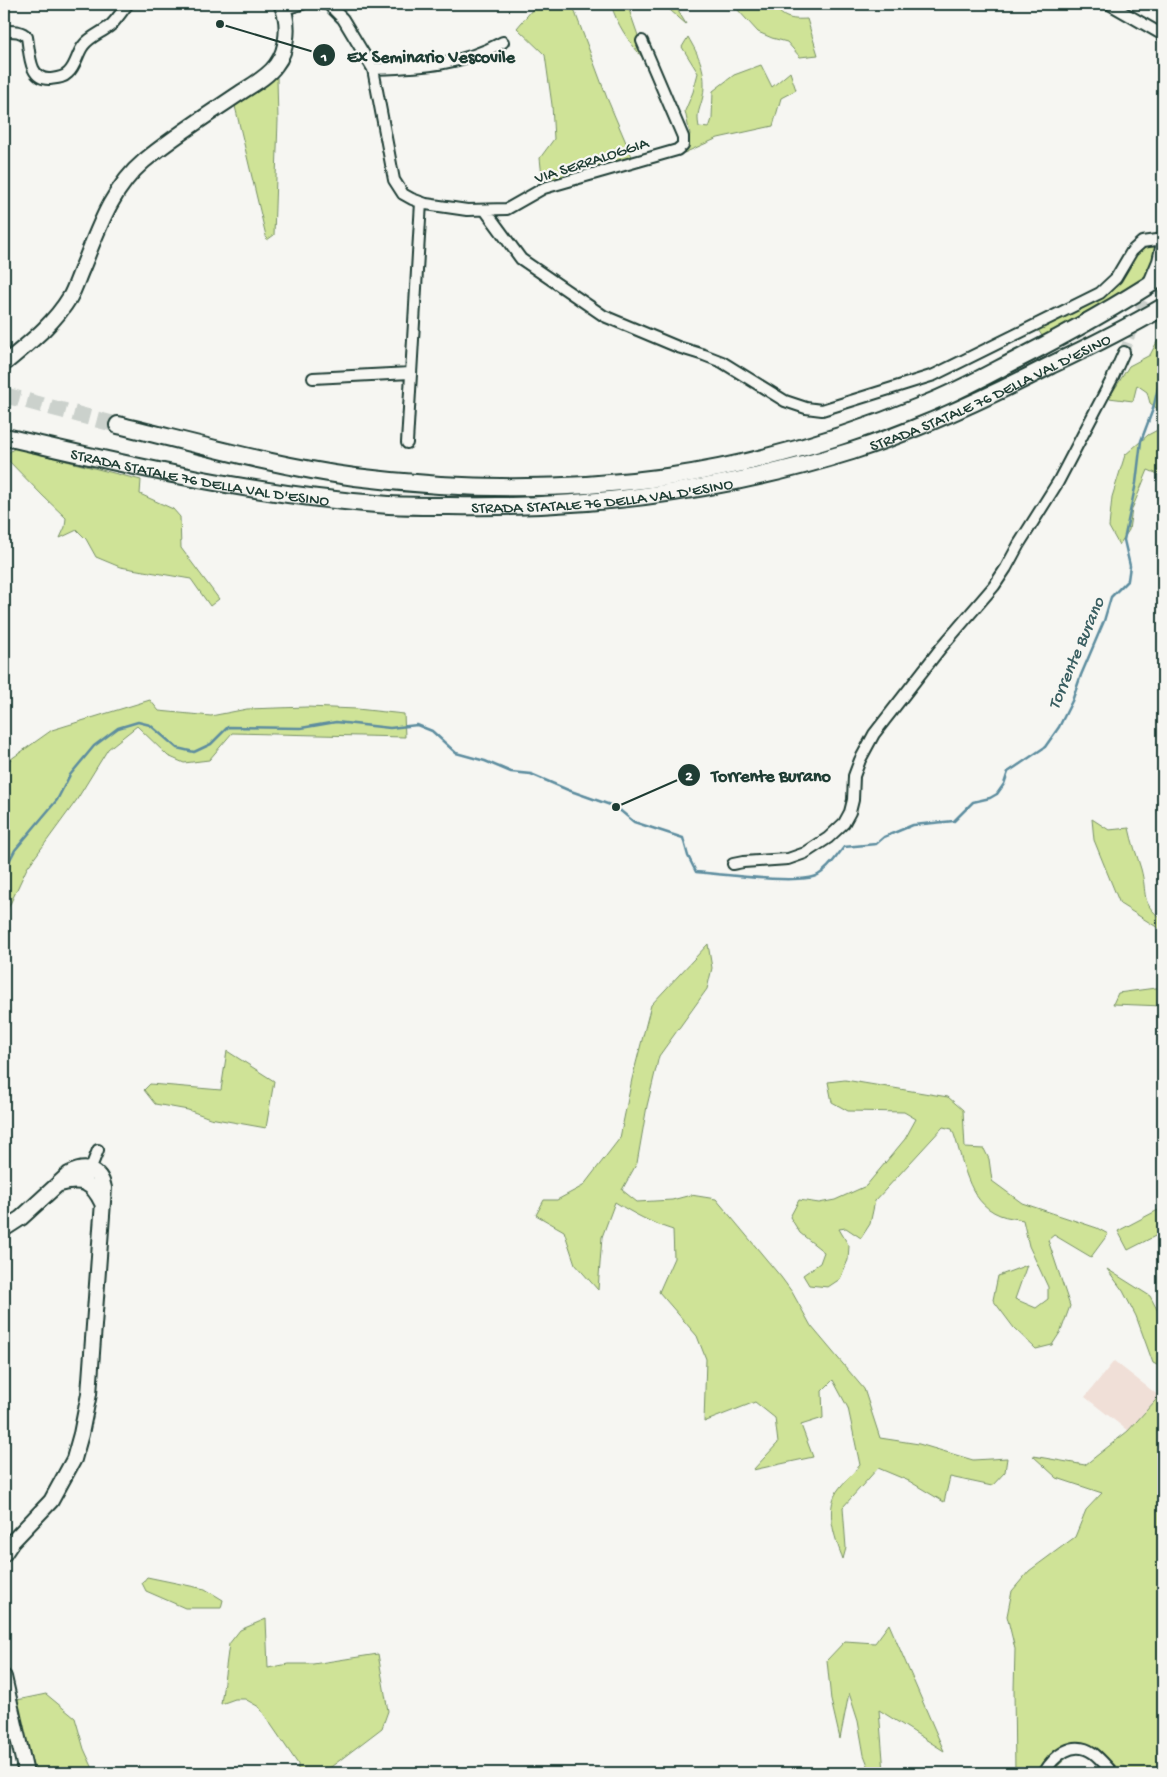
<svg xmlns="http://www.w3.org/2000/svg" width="1167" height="1777" viewBox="0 0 1167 1777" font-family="'Gochi Hand',sans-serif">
<rect width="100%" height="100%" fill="#f6f6f2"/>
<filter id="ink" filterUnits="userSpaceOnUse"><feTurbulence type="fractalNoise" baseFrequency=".02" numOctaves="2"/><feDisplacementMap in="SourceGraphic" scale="10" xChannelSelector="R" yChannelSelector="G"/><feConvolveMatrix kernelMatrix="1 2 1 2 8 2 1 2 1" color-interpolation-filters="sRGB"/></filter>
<g filter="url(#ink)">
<path fill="#f0dfd7" d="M1114 1361 1159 1396 1128 1431 1085 1397Z"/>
<path fill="#cfe397" stroke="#779066" d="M537 4H575V12L607 98 633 159 548 182 542 177 540 158 554 139 552 105 545 55 517 28Z
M611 4H627L641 44 642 57C628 40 617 25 611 4Z
M663 4H674L686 24Z
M724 4H773C782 18 790 20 807 19L818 55 800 57 787 42 772 38 758 32 737 9Z
M688 37C699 56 707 72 703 96 700 110 696 112 699 127L709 128 712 119 713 91 734 75 761 65 772 87 790 72 796 90 781 98 773 126 718 138 684 153 690 134 685 111 693 92 698 73 682 47Z
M274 71 277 78 278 120 274 235 267 240 234 102Z
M1157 245 1163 246V271L1044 339 1037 328 1109 293 1143 246Z
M1158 340 1163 344V413L1150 403 1147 392 1137 385 1133 401 1109 398 1129 366 1150 355Z
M1163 427V476L1148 470 1132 509 1129 530 1119 545 1109 527 1112 497 1125 455 1148 435Z
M15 448 141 480 140 494 173 509 180 517 181 548 219 599 210 606 191 579 120 567 96 557 86 539 77 530 60 538 65 527 66 518 43 496 4 456Z
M150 700 159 711 211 716 247 709 307 707 357 709 404 714 405 737 232 733 209 760 184 763 168 756 137 726 108 749 76 801 27 868 4 917V811L7 808V798L4 799V764L52 730Z
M1092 819 1109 830 1129 828C1132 843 1137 855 1141 869 1148 894 1139 902 1163 920V931L1120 904 1094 840Z
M708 944 712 968 707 989 659 1056 647 1106 637 1163 622 1190 637 1202 672 1200 691 1195 716 1199 781 1277 792 1292 811 1326 864 1389 880 1438 919 1444 973 1460 1007 1458 1005 1472 992 1486 950 1477 944 1502 909 1481 878 1468 843 1507 846 1548 843 1559C836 1541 826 1515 835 1495 839 1486 853 1474 860 1465L848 1408 833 1380 822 1391 823 1418 801 1425 813 1457 753 1470 778 1443 775 1418 755 1402 704 1422 706 1359 697 1336 659 1292 674 1258 673 1230C651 1223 634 1214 615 1202L602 1237 598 1290 575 1264 564 1231 536 1215 544 1200H557L583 1186 620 1138 632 1079 651 1005Z
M1163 987V1006L1113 1004 1118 993Z
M227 1051 274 1081 266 1128 210 1118 188 1110 155 1104 144 1090 150 1084 221 1090Z
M845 1080 948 1097 963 1110 965 1148 984 1149 989 1159 992 1181 1022 1203 1097 1228 1108 1234 1091 1257 1054 1235 1048 1240 1070 1306 1061 1331 1052 1345 1036 1349 1014 1328 993 1300 998 1276 1027 1265 1015 1299 1036 1308 1048 1299V1287L1029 1246 1023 1220C1016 1218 1007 1218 1000 1215 966 1202 964 1159 952 1129L943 1127 875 1201 870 1224 861 1238 846 1228 839 1229 849 1246 848 1260 840 1279 828 1287 809 1285 803 1275 820 1263 824 1252 800 1233 790 1217 799 1200 819 1203 835 1200 866 1186 905 1139 916 1119 904 1112 848 1111 832 1102 828 1082Z
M1158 1210 1163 1220V1232L1128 1250 1118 1231Z
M1107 1269 1150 1296 1162 1319H1163V1368L1153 1363 1136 1316 1123 1291Z
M1163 1392V1773H1118L1093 1748 1081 1744 1058 1766 1054 1773H1015L1014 1690 1015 1649 1007 1616 1012 1591 1029 1571 1075 1537 1086 1510 1102 1493 1057 1478 1033 1456 1085 1465 1128 1431Z
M147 1577 205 1589 223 1600 221 1608H185L146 1591 142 1583Z
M266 1619 268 1668 288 1664H313L378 1654 388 1711 382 1728 323 1773H298V1764L259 1707 245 1699H235L221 1704 229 1644 240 1630Z
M889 1624 944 1751 879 1710 884 1772 871 1773 864 1755 858 1721 849 1693 840 1739 831 1700 827 1660 845 1641 875 1643Z
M46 1694 75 1718 84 1749 95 1773H32L17 1700Z"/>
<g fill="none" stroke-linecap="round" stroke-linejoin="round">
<path stroke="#5d8d9f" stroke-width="2.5" d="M4 871 15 850 57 800 70 775 94 746 118 728 138 722 150 725 177 748 194 752 211 744 228 727 301 728 336 722 390 728 417 725 432 731 456 753 485 761 511 772 531 774 568 790 616 807 634 822 683 838 688 856 696 872C719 874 801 885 818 875 829 869 837 856 844 847L876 844 884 837 913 825 954 821 973 802 990 798 997 794 1004 784 1008 772 1045 747 1059 727 1072 701 1081 675 1104 621 1111 597 1128 580 1130 566 1124 540 1136 483 1141 441 1153 409 1163 366"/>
<path stroke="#cbd1cc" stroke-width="10" stroke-dasharray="10 5" stroke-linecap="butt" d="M1124 352 1148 287"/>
<path stroke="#cbd1cc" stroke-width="16" stroke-dasharray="16 8" stroke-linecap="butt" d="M4 395 118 425"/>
<g stroke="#1f3d34" stroke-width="14">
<path id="minor" d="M325 4H328L343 19 373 69 394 180 403 194 412 199 426 204 467 210 507 209 544 188 677 150 683 145V137L642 41
M1109 4 1163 35
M284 9 302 4
M4 31C12 31 21 30 27 37 30 54 29 80 50 79 57 78 63 78 68 73 76 66 77 54 83 46 90 36 102 33 111 25 117 19 122 11 128 4
M373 69C422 67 459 66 503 42
M485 210 521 259 604 316 678 347 704 355 722 362 785 401 806 408 822 410 934 375 1100 293 1116 278 1132 251 1142 242 1163 239
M1150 280 1158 261 1163 239
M313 378 410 373
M407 443 421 202
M733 864 743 862 788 859 805 853 828 838 844 823 850 812 853 800 854 776 860 760 874 734 940 649 994 586 1006 568 1019 544 1058 482 1112 379 1124 352
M88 1175 98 1150
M1044 1773C1054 1756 1073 1739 1093 1753 1100 1758 1107 1767 1113 1773"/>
</g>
<g stroke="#1f3d34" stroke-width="18">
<path id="secondary" d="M4 364C29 343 53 325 70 297 75 288 78 278 82 269 98 230 111 189 144 161 173 137 206 116 237 95 250 86 267 78 276 65 288 50 290 21 281 4
M60 1184C82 1178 92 1182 102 1203
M4 1229 21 1218 69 1174C86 1165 100 1169 104 1188L89 1394 81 1434 74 1459 51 1501 12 1542 4 1554
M4 1677 26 1773"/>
</g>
<g stroke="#1f3d34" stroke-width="20">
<g id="trunk">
<path d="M118 425C197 444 275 466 355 477 458 490 564 491 667 477 756 464 844 438 926 404 959 391 989 374 1020 358 1069 333 1117 306 1163 276"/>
<path id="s1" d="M10 438C135 467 261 496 389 505 409 506 429 506 449 506 587 509 721 492 852 451 921 429 987 398 1051 365 1089 347 1127 328 1163 307"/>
</g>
</g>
<use href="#minor" stroke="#f6f6f2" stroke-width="10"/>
<use href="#secondary" stroke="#f6f6f2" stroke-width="14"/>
<use href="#trunk" stroke="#f6f6f2" stroke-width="16"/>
</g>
</g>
<g text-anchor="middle" stroke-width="4.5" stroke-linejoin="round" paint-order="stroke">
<g font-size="16" fill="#1f3d34" stroke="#f6f6f2">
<text transform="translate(591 159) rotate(-18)" y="6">VIA SERRALOGGIA</text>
<text dy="6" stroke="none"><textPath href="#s1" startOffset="1004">STRADA STATALE 76 DELLA VAL D'ESINO</textPath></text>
<text dy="6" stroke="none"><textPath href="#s1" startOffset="194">STRADA STATALE 76 DELLA VAL D'ESINO</textPath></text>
<text dy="6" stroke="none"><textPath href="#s1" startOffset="599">STRADA STATALE 76 DELLA VAL D'ESINO</textPath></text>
</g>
<g font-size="18" font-style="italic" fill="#395e61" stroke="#f6f6f2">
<text transform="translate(1075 653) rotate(-67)" y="6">Torrente Burano</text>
</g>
</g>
<path fill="none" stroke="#1f3d34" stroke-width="2" d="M220 24L324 55M616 807L689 775"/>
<g fill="#1f3d34" stroke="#f6f6f2" stroke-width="2">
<circle cx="220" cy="24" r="5"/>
<circle cx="616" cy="807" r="5"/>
<circle cx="324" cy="55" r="12"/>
<circle cx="689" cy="775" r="12"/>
</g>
<g font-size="15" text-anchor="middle" font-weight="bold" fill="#fff">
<text x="324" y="61">1</text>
<text x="689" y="780">2</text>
</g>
<g font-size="18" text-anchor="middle" font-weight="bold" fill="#1f3d34" stroke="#f6f6f2" stroke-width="4.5" stroke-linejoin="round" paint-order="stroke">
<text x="431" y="62">Ex Seminario Vescovile</text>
<text x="771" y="781">Torrente Burano</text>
</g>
<rect width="1167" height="1777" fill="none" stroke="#f6f6f2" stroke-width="20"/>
<rect x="10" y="10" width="1147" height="1757" fill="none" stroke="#1f3d34" stroke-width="2" filter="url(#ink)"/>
</svg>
